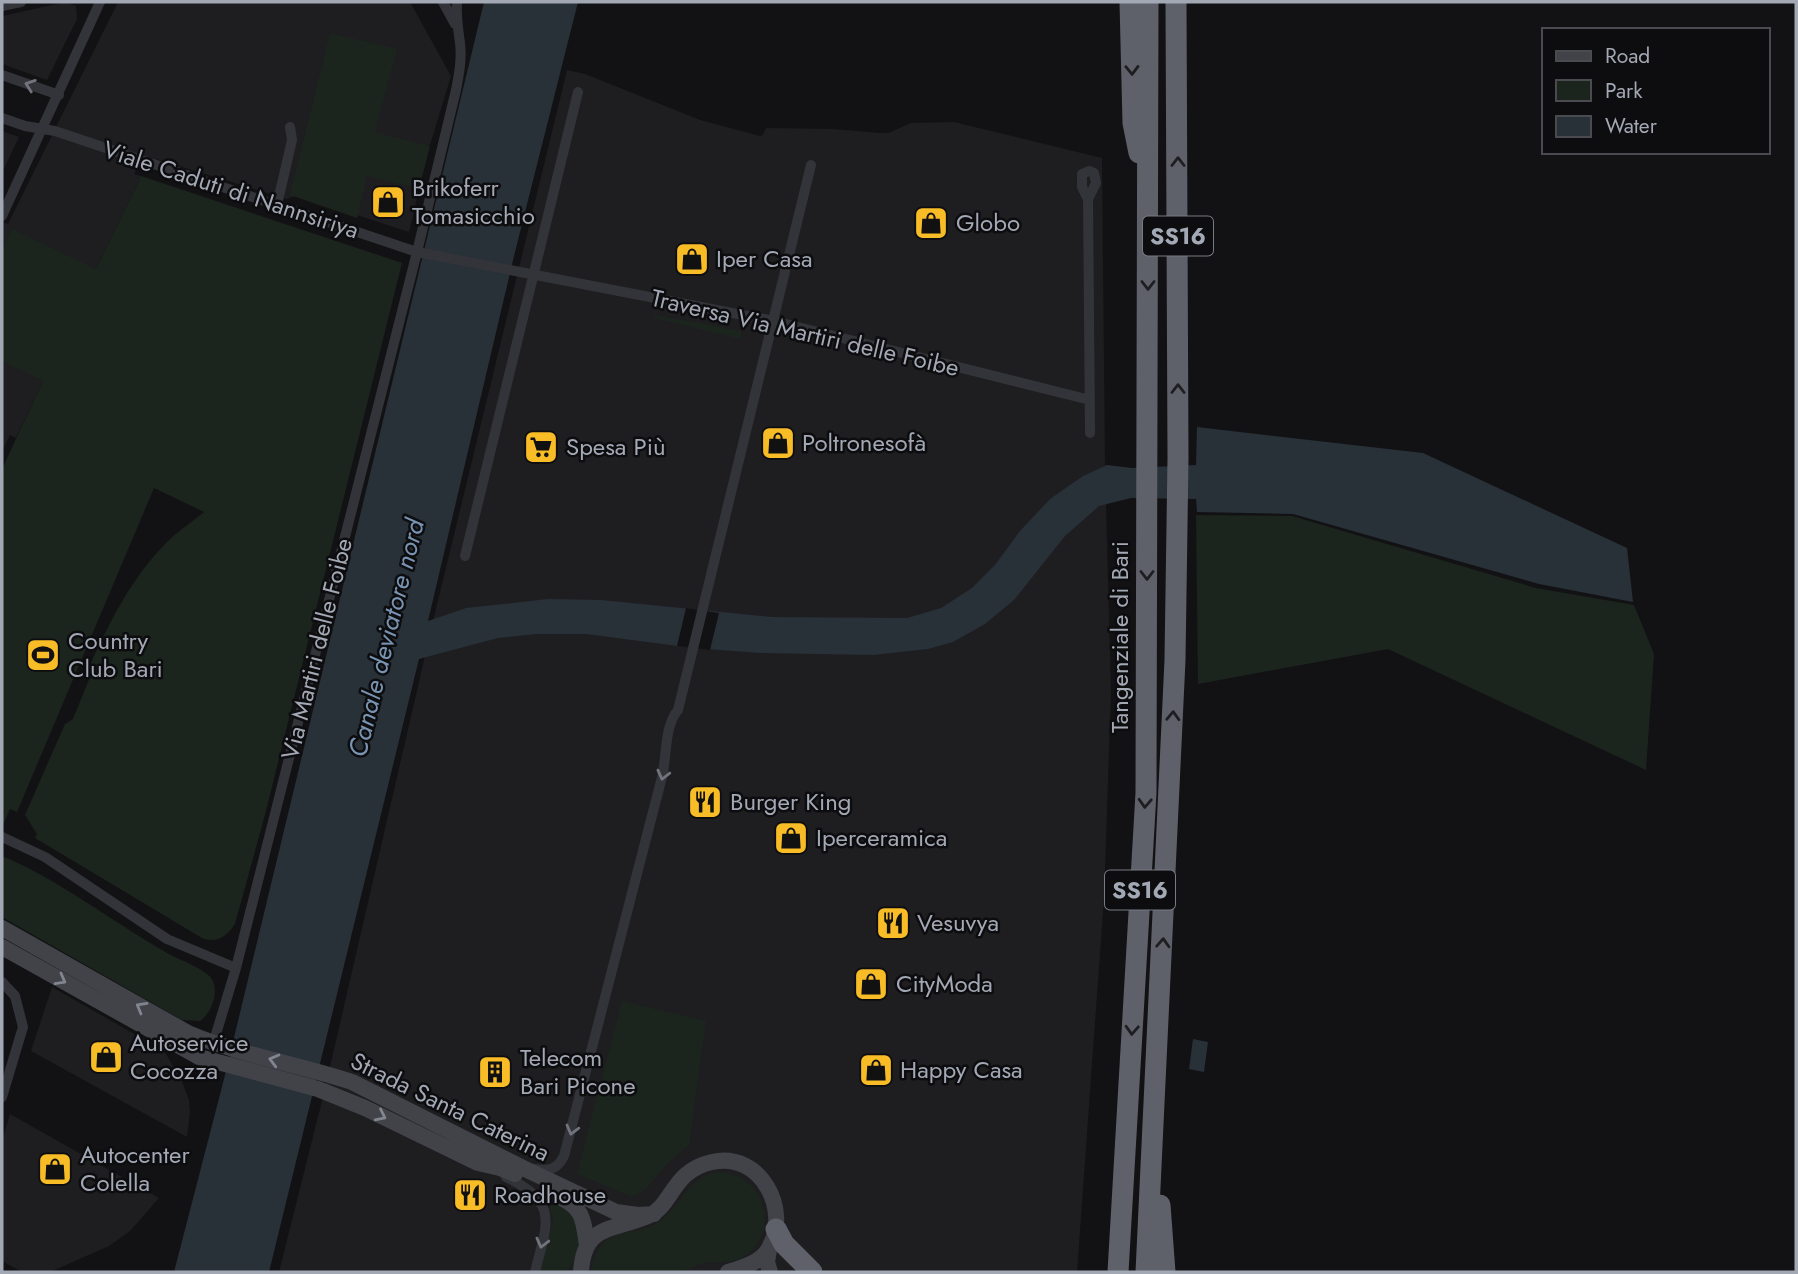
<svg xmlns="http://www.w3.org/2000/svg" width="1798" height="1274" viewBox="0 0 1798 1274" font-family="Jost,sans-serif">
<rect width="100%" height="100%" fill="#121214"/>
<path fill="#1e1e21" d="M66 2 76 6 77 19 47 80 2 64V16Z
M118 2H410L451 76 430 145 287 199 143 155 134 174 141 176 96 269 90 266 37 378 43 381 16 438 10 435 2 451V222L8 224Z
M567 70 585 74 700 120 760 136 763 135 766 128 833 129 879 133H888L911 123 954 122 1102 158 1105 465 1111 691 1104 898 1077 1272H279L323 1097 434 617Z
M2 131 19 137 2 173Z
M366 175 419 189 409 232 357 215Z
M52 987 164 1051 181 1079 189 1100 190 1112 187 1137 31 1051Z
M10 1114 159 1198 130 1231 109 1246 50 1272H22L2 1261V1141Z"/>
<path fill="#1c241e" d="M330 33 397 49 375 132 430 146 419 189 367 176 357 218 290 195Z
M141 176 402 263 266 811 235 924C227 936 217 944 202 938L35 838 37 834 25 815 65 724 73 719 94 667 90 665C110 621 132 577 167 542 178 531 192 522 204 512L154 488 17 812 10 809 4 823 2 822V469L43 381 2 361V250L12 229 96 269Z
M655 315 742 331 740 339 654 318Z
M1196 515 1292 516 1536 588 1634 605 1654 654 1646 770 1388 649 1198 684Z
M2 856C60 880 114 923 169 954 180 960 205 969 211 978 220 990 212 1013 200 1021L182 1020 2 917Z
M622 1001 706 1021 689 1145 666 1165 645 1190 632 1197 577 1174Z
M717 1172C765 1171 784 1235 741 1258 729 1264 717 1261 704 1263 695 1265 687 1271 678 1272 670 1274 660 1272 651 1272 631 1272 611 1272 591 1272 592 1261 596 1250 604 1242 619 1229 643 1234 660 1221 683 1205 686 1177 717 1172Z
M548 1200C555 1203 563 1206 569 1211 588 1227 580 1257 565 1272H540L553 1221Z"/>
<path fill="#283038" d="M484 2H578L514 256 428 621 466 608 548 599 601 600 772 617 907 618 941 608 972 588 995 565 1020 531 1050 499 1083 476 1107 465 1132 468 1196 465 1197 427 1423 453 1627 548 1633 602 1539 584 1293 514 1197 512 1196 499 1131 498 1099 506 1065 536 1014 600 985 624 953 642 928 649 873 655 760 653 693 648 586 634H537L498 638 419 659 269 1272H174L224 1079Z
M1193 1039 1208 1042 1204 1072 1189 1069Z"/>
<path fill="#121214" d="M686 608 719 613 710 650 677 646Z"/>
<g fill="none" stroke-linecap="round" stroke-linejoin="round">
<path stroke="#333439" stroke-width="10" d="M443 2 455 24
M2 6 21 2
M2 75 59 95
M2 118 25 126 55 131 417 252 774 321 1090 400
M1088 199 1096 183 1094 173 1089 171 1082 174V187L1088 199 1090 433
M277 205 292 140 290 127
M2 216 100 2
M465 556 578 92
M2 837 45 857 167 939 236 968
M2 982 15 996 23 1027 2 1097
M213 1044 236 968 417 252 456 90C459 74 462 59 460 43 458 28 456 17 457 2
M534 1169C549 1171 557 1170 564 1156L662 777C667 757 664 726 678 710L811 165
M506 1177C560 1203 547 1223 535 1272"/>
<path stroke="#414349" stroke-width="16" d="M2 928 188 1033C240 1055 298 1064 352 1082L523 1168 616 1212 638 1215 654 1214
M2 947 199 1057 318 1089 365 1108 478 1163 500 1168 515 1174
M557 1196C584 1208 583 1218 587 1246
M769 1250 767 1262 770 1272
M581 1272C584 1223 614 1231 648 1216 673 1206 671 1171 712 1162 760 1151 791 1209 769 1248 762 1262 742 1268 728 1272"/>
<path stroke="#5f616a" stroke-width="21" d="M1130 2 1133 123 1139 153
M1160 1205 1165 1272
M776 1229 784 1244 812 1272
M1118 1272 1146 793 1148 2
M1146 1272 1175 660 1178 458 1176 2"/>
</g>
<defs><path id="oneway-chevron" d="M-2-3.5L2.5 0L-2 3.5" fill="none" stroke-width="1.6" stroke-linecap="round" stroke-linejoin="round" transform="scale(1.75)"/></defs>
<g stroke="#1d1e21">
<use href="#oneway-chevron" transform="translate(1132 70) rotate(89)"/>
<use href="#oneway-chevron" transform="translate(1178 162) rotate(-90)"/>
<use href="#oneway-chevron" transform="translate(1148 285) rotate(90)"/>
<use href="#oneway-chevron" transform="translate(1178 389) rotate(-90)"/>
<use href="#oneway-chevron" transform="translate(1147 575) rotate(90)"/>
<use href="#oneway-chevron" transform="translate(1173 716) rotate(-88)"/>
<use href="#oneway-chevron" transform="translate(1145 803) rotate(93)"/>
<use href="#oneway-chevron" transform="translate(1163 943) rotate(-87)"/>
<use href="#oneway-chevron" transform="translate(1132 1030) rotate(93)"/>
</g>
<g stroke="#71747d">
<use href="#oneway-chevron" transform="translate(30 85) rotate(-161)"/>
<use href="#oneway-chevron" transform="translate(663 775) rotate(104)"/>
<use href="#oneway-chevron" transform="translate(572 1130) rotate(105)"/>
<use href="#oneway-chevron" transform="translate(542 1243) rotate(104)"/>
</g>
<g stroke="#81858f">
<use href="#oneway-chevron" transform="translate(61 980) rotate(29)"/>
<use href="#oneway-chevron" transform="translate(141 1007) rotate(-150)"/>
<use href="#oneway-chevron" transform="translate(274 1060) rotate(-165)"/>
<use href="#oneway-chevron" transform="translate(381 1116) rotate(26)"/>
</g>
<defs>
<g id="shop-square" transform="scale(1.75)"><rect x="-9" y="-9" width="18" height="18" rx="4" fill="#f8bd26" stroke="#0d0d0f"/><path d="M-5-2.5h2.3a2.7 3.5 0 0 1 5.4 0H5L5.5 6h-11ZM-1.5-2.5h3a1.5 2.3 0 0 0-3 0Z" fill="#111"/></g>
<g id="supermarket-square" transform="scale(1.75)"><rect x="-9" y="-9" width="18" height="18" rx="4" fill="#f8bd26" stroke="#0d0d0f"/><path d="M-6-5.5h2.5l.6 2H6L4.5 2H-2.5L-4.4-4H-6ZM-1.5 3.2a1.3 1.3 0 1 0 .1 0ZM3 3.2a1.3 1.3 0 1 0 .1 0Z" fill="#111"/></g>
<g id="stadium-square" transform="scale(1.75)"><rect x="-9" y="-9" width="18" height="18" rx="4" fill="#f8bd26" stroke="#0d0d0f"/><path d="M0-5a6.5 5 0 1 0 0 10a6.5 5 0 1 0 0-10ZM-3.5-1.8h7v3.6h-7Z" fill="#111"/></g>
<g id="restaurant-square" transform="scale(1.75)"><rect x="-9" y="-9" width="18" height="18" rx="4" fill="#f8bd26" stroke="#0d0d0f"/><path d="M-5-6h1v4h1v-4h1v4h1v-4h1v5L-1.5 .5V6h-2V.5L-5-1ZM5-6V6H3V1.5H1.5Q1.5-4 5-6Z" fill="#111"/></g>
<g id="building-square" transform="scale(1.75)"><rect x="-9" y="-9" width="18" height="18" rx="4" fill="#f8bd26" stroke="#0d0d0f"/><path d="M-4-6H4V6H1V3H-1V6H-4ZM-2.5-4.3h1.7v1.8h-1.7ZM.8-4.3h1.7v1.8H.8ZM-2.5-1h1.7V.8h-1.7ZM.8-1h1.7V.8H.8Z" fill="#111"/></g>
</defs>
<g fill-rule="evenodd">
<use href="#shop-square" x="388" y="202"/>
<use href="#shop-square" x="931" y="223"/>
<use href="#shop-square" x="692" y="259"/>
<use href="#shop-square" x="778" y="443"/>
<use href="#supermarket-square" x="541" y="447"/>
<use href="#stadium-square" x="43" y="655"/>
<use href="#restaurant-square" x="705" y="802"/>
<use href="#shop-square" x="791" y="838"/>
<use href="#restaurant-square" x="893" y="923"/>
<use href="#shop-square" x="871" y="984"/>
<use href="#shop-square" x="106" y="1057"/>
<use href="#shop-square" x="876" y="1070"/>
<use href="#building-square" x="495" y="1072"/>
<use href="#shop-square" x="55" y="1169"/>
<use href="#restaurant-square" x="470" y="1195"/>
</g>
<g text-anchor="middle" stroke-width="5" stroke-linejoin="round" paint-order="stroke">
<g fill="#0d0d0f" stroke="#767a83" stroke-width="2">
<rect x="1143" y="216.5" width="70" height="39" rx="5"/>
<rect x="1105" y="870.5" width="70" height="39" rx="5"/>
</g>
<g font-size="23" font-weight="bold" fill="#a3a8b5">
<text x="1178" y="244">SS16</text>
<text x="1140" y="898">SS16</text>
</g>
<g font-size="24" fill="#a3a8b5" stroke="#0d0d0f" text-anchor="start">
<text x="412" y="196">Brikoferr<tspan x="412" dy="28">Tomasicchio</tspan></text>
<text x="956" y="231">Globo</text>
<text x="716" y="267">Iper Casa</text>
<text x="802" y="451">Poltronesofà</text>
<text x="566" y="455">Spesa Più</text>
<text x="68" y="649">Country<tspan x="68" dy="28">Club Bari</tspan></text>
<text x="730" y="810">Burger King</text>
<text x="816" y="846">Iperceramica</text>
<text x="917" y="931">Vesuvya</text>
<text x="896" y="992">CityModa</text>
<text x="130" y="1051">Autoservice<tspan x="130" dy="28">Cocozza</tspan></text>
<text x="520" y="1066">Telecom<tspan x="520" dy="28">Bari Picone</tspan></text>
<text x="900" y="1078">Happy Casa</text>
<text x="80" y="1163">Autocenter<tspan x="80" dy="28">Colella</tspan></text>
<text x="494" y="1203">Roadhouse</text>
</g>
<g font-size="24" fill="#a3a8b5" stroke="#0d0d0f">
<text transform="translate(231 190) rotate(18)" y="8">Viale Caduti di Nannsiriya</text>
<text transform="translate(805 333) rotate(13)" y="8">Traversa Via Martiri delle Foibe</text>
<text transform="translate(1120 637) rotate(-90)" y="8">Tangenziale di Bari</text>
<text transform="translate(317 649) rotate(-76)" y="8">Via Martiri delle Foibe</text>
<text transform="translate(450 1107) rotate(26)" y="8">Strada Santa Caterina</text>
</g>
<g font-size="26" font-style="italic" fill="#7894b2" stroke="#0d0d0f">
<text transform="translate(386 638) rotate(-76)" y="9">Canale deviatore nord</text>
</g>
</g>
<rect width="1798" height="1274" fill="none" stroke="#a3a8b5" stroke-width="7"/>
<rect x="1542" y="28" width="228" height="126" fill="#0d0d0f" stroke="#494b51" stroke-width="2"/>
<rect x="1556" y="51" width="35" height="10" fill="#414349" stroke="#494b51" stroke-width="2"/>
<text x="1605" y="63" font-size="21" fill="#a3a8b5">Road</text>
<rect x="1556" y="80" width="35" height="21" fill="#1c241e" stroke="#494b51" stroke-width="2"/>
<text x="1605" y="98" font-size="21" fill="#a3a8b5">Park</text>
<rect x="1556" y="116" width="35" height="21" fill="#283038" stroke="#494b51" stroke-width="2"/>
<text x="1605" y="133" font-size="21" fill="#a3a8b5">Water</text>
</svg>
